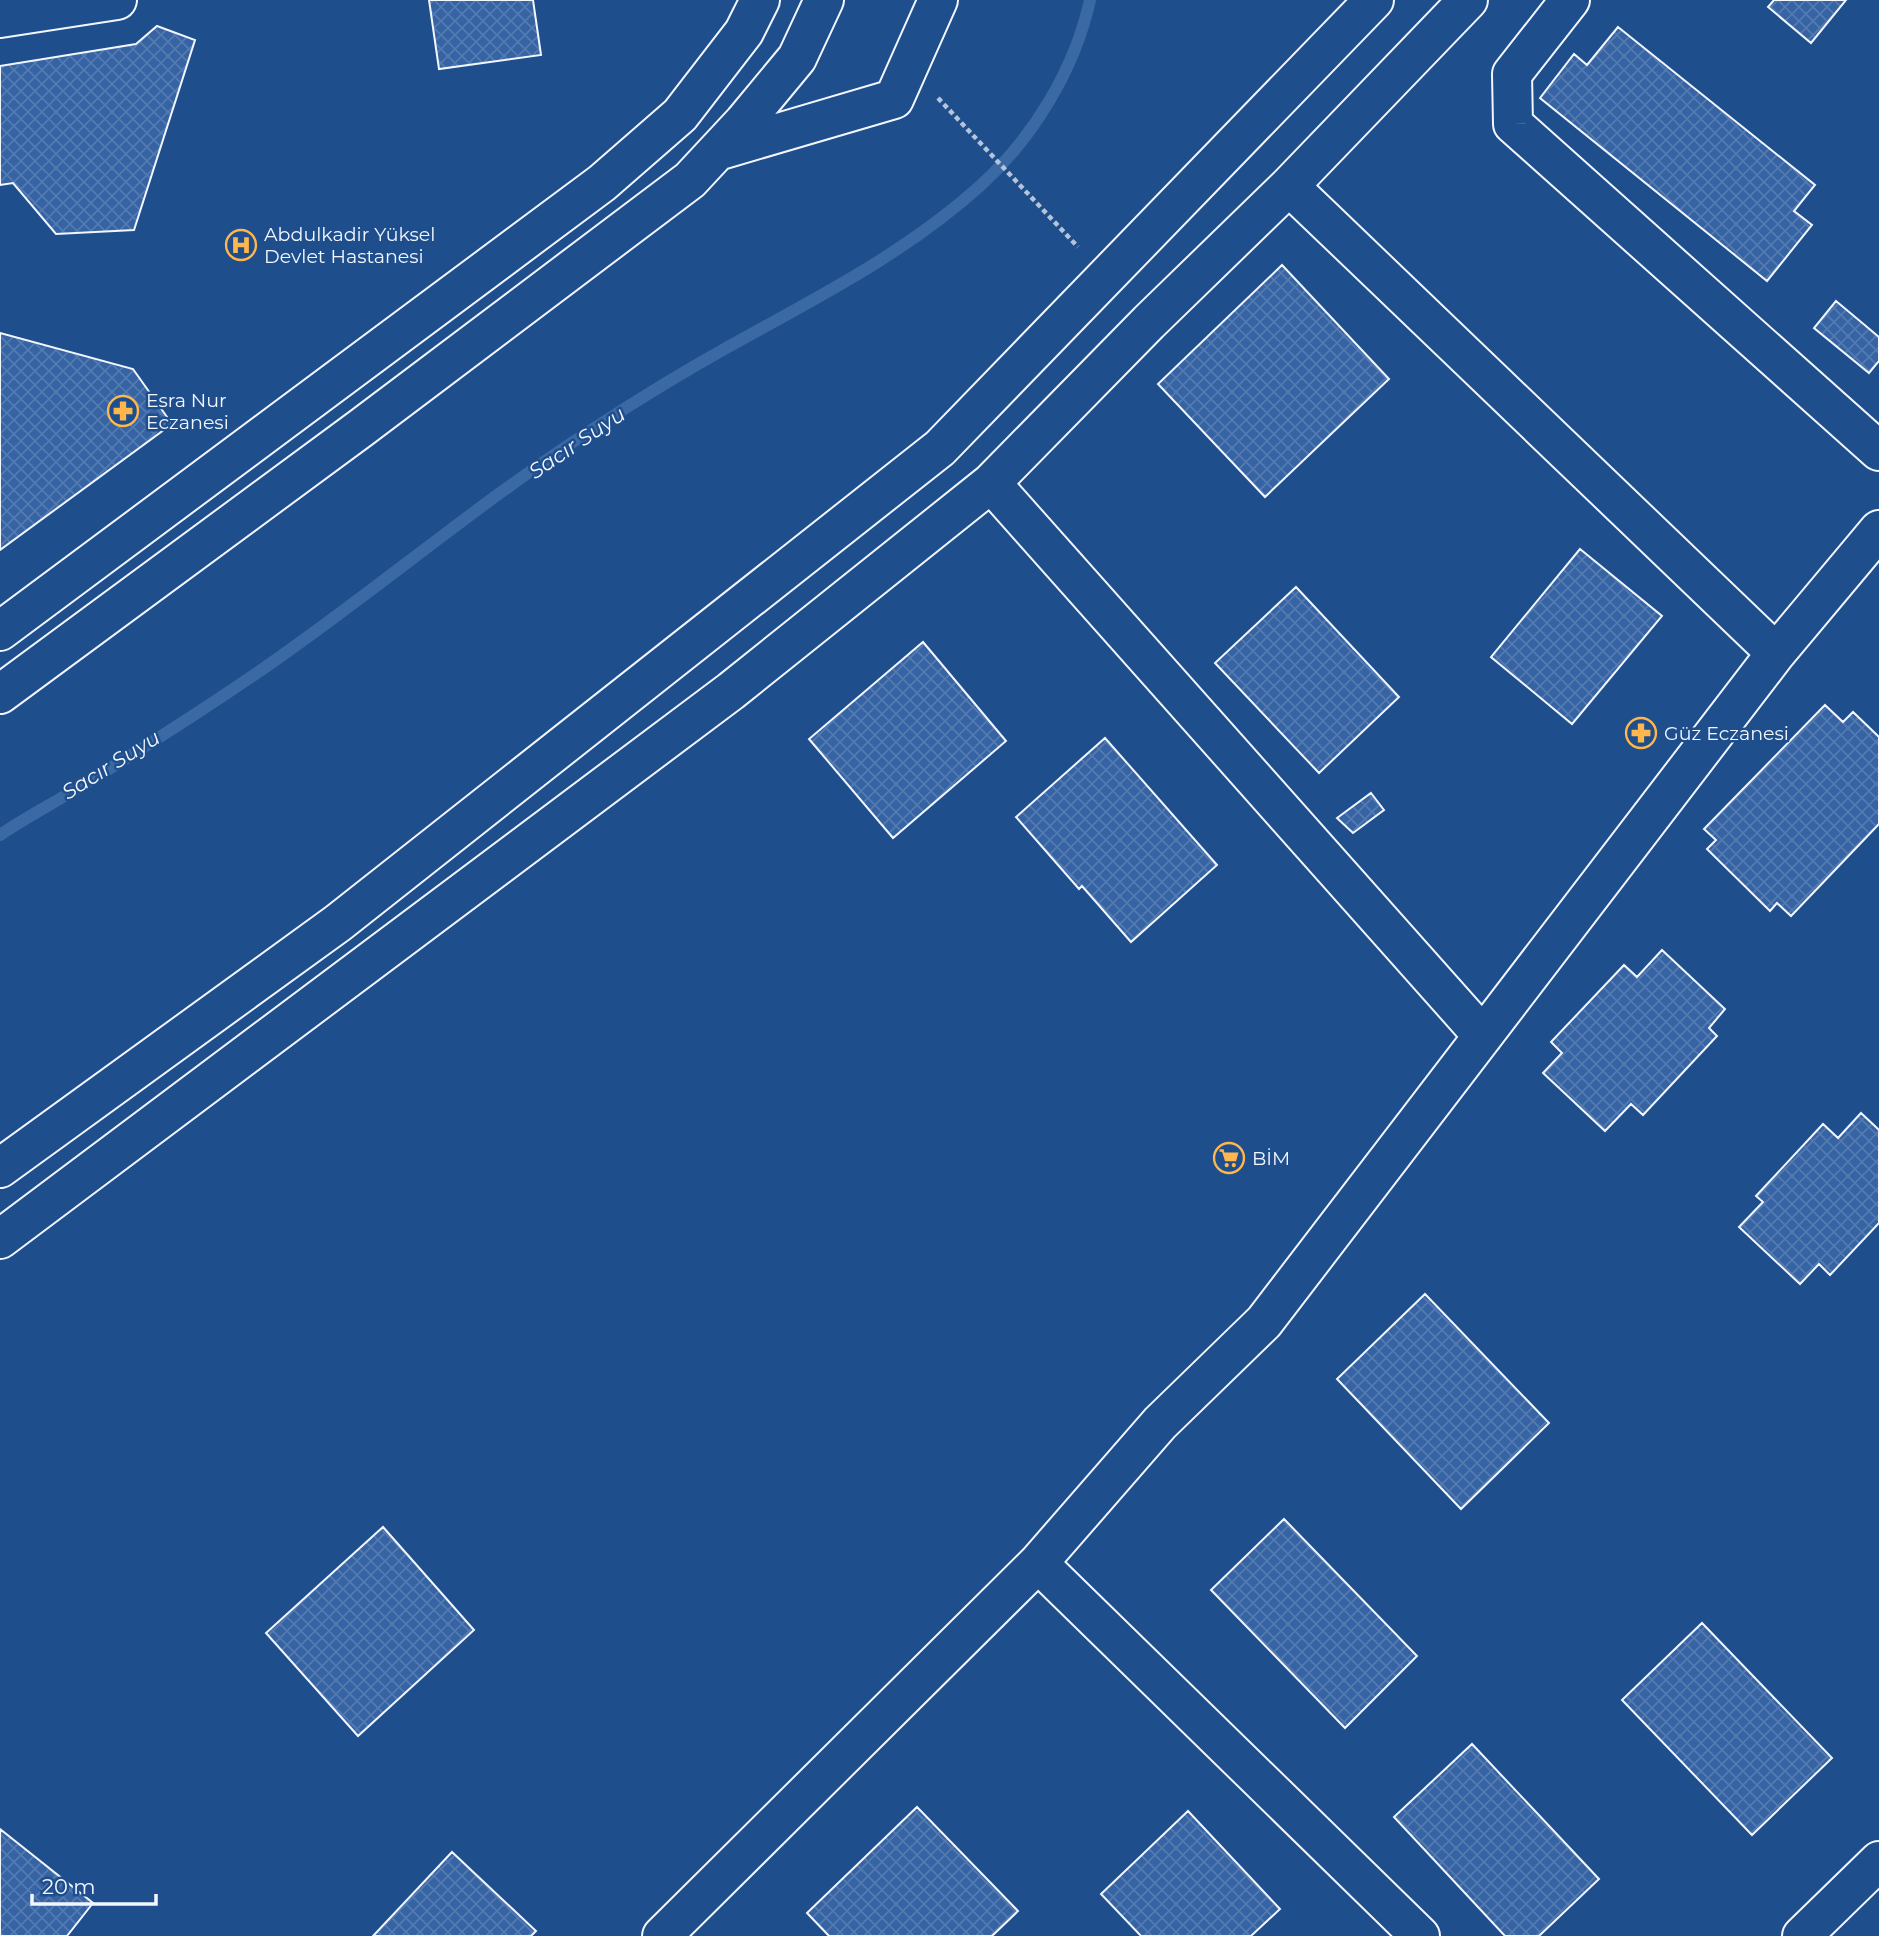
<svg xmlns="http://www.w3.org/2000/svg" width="1879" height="1936" viewBox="0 0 1879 1936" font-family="Montserrat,sans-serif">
<defs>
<pattern id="building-cross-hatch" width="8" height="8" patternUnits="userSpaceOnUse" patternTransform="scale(1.75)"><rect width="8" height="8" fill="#3563a3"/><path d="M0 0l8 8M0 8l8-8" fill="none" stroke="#537ab1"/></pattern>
</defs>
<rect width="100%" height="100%" fill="#1f4e8c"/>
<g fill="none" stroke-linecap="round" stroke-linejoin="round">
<path stroke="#3b69a3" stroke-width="12" d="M0 835C25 818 52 804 78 788 142 749 205 709 267 666 378 589 482 500 596 427 639 399 683 372 728 347 816 298 906 253 981 185 1033 138 1075 69 1090 0"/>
</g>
<path fill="url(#building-cross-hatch)" stroke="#f2f6ff" stroke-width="2" d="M429 0H533L541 55 439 69Z
M1774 0H1846L1811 43 1768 7Z
M157 26 195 40 134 230 56 234 13 183 0 185V66L136 44Z
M1618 27 1815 185 1794 211 1812 225 1767 281 1540 98 1574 54 1587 65Z
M1282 265 1389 379 1265 497 1158 384Z
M1836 301 1879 337V361L1869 373 1814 328Z
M0 333 133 369 172 424 0 550Z
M1580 549 1662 616 1572 724 1491 657Z
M1296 587 1399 697 1319 773 1215 663Z
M923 642 1006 741 893 838 809 739Z
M1825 705 1843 722 1853 712 1879 737V824L1791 916 1777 903 1770 911 1707 849 1716 840 1704 829Z
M1105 738 1217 865 1131 942 1082 886 1079 889 1016 817Z
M1371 793 1384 810 1353 833 1337 818Z
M1662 950 1725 1009 1709 1028 1717 1036 1643 1115 1631 1104 1605 1131 1543 1073 1562 1053 1551 1042 1624 965 1637 977Z
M1861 1113 1879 1130V1223L1830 1275 1819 1264 1800 1284 1739 1227 1763 1202 1756 1196 1823 1124 1838 1138Z
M1425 1294 1549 1423 1461 1509 1337 1379Z
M1284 1519 1417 1656 1345 1728 1211 1590Z
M383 1527 474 1630 358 1736 266 1633Z
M1702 1623 1832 1758 1752 1835 1622 1700Z
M1472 1744 1599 1879 1539 1936H1505L1394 1817Z
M917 1807 1018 1911 992 1936H829L807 1913Z
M1188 1811 1280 1909 1251 1936H1141L1101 1894Z
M0 1829 93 1903 67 1936H0Z
M452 1852 536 1931 531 1936H373Z"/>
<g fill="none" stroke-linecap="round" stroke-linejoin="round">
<g stroke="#f2f6ff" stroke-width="42">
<path id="minor" d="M1570 0 1512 74 1513 124 1879 451
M0 18 117 0
M717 151 894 99 938 0
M1289 186 1776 653
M991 483 1483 1036
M0 631 602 183 680 115 744 32 760 0
M0 694 361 428 690 180 744 122 797 58 824 0
M0 1168 338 923 940 448 1374 0
M0 1239 731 691 991 483 1149 322 1289 186 1468 0
M1038 1563 1420 1936
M662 1936 1038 1563 1160 1423 1264 1322 1776 653 1879 530
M1802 1936 1879 1861"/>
</g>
<path stroke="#b3c4dc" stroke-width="4.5" stroke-dasharray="5 3.5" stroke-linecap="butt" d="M938 98 1078 247"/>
<use href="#minor" stroke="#1f4e8c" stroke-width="38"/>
</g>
<defs>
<g id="hospital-ring" transform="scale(1.575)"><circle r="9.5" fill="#1f4e8c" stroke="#ffb74d" stroke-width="1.5"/><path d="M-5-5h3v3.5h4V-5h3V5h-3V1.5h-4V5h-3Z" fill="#ffb74d"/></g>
<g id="pharmacy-ring" transform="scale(1.575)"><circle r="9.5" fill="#1f4e8c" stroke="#ffb74d" stroke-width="1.5"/><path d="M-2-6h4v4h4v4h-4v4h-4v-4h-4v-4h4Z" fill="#ffb74d"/></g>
<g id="supermarket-ring" transform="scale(1.575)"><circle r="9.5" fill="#1f4e8c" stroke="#ffb74d" stroke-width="1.5"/><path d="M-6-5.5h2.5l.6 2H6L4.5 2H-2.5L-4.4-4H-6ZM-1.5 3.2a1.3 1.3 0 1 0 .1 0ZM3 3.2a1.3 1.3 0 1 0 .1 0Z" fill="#ffb74d"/></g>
</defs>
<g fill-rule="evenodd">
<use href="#hospital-ring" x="241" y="245"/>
<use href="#pharmacy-ring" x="123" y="411"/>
<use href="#pharmacy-ring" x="1641" y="733"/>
<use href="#supermarket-ring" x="1229" y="1158"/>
</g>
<g text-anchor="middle" stroke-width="5" stroke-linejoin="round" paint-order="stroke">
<g font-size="19" fill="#f2f6ff" stroke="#1f4e8c" text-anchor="start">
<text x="264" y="241">Abdulkadir Yüksel<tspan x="264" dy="22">Devlet Hastanesi</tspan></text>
<text x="146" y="407">Esra Nur<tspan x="146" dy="22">Eczanesi</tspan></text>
<text x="1664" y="740">Güz Eczanesi</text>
<text x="1252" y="1165">BİM</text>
</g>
<g font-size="21" font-style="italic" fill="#f2f6ff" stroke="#1f4e8c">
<text transform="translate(577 443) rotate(-34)" y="7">Sacır Suyu</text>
<text transform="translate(111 765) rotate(-32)" y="7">Sacır Suyu</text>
</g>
</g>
<path d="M32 1894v10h124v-10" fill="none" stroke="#f2f6ff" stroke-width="3.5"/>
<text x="42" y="1894" font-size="21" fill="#f2f6ff" stroke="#1f4e8c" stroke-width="5" paint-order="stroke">20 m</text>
</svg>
